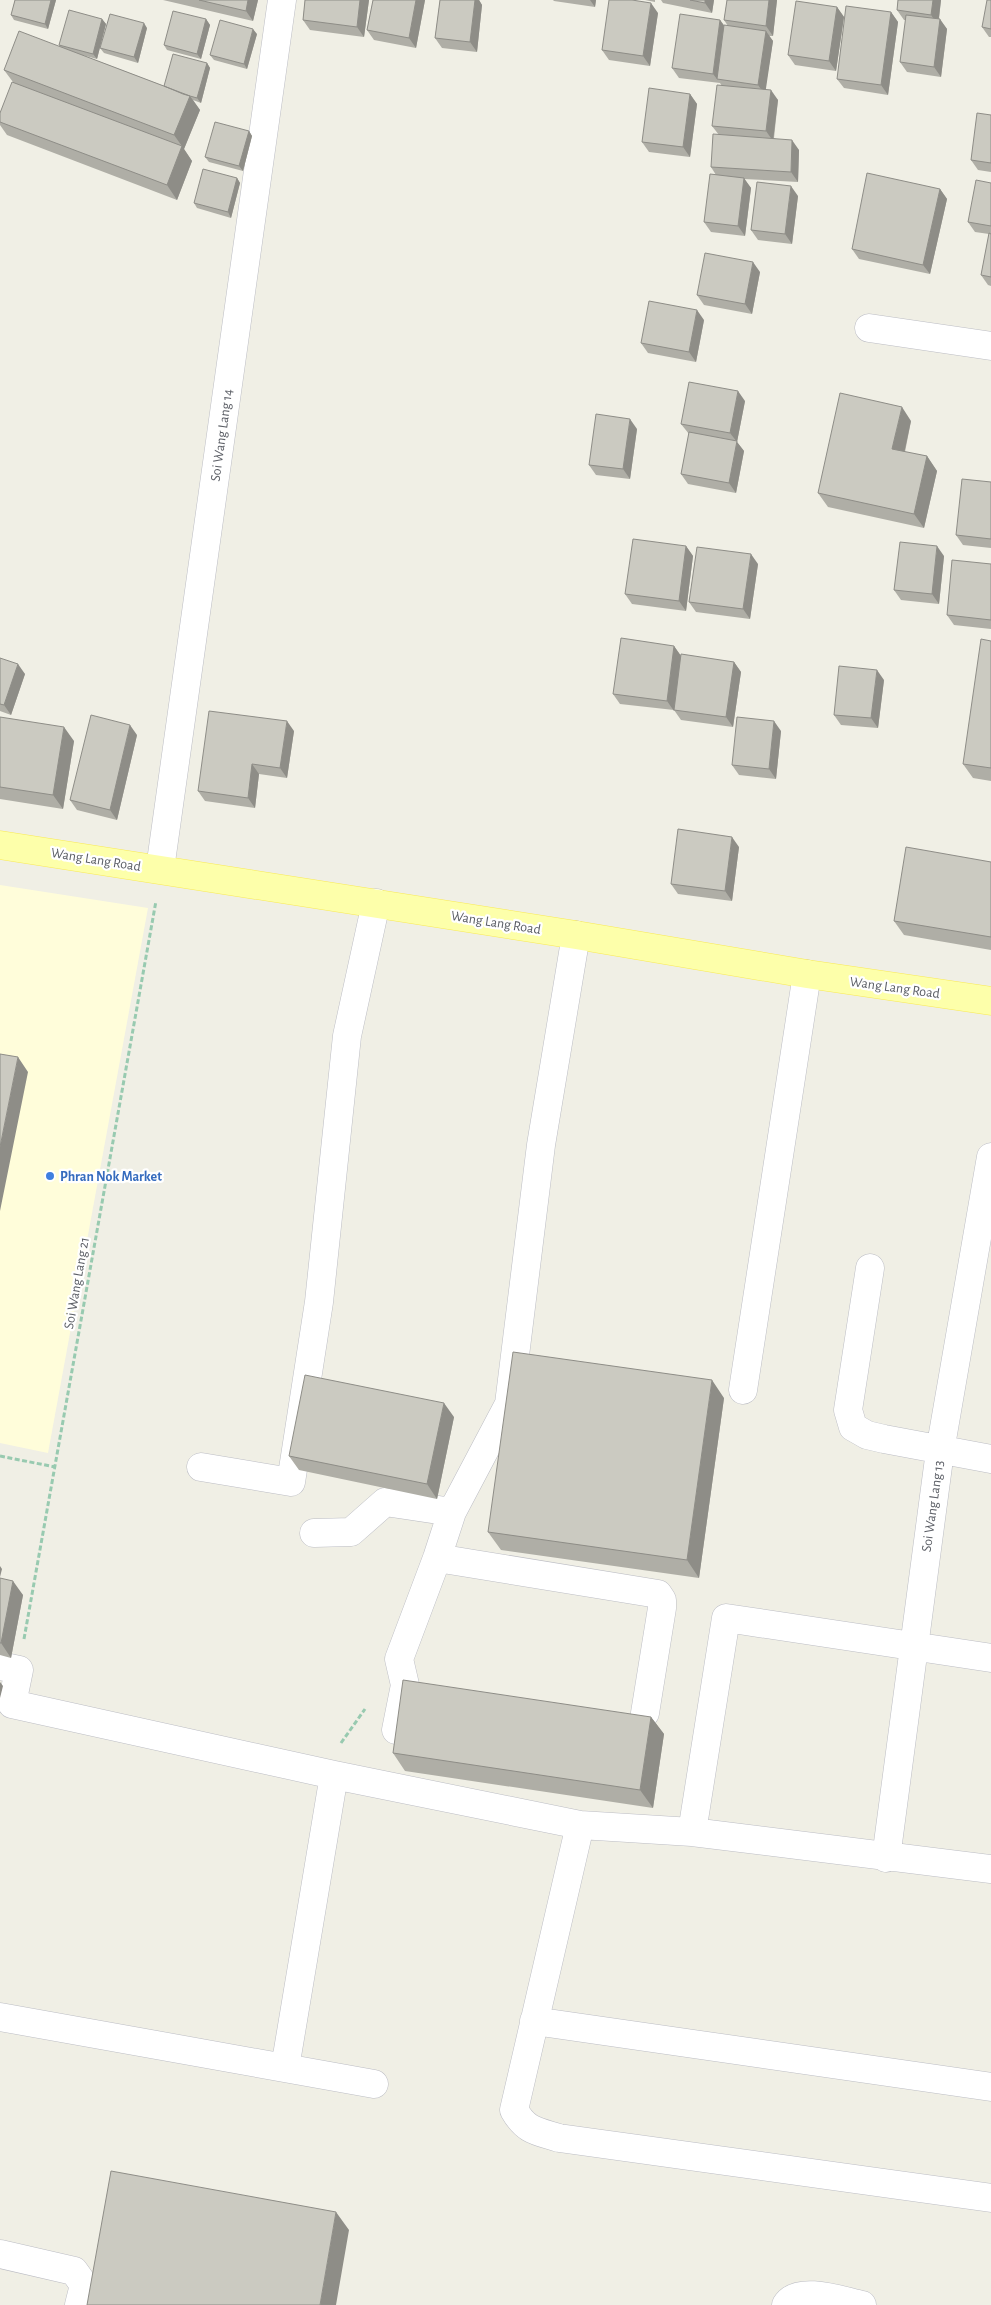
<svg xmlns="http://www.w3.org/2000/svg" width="991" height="2305" viewBox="0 0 991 2305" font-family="'Alegreya Sans',sans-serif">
<rect width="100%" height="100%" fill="#f0efe5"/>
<path fill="#fffdda" d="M0 885 148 908 48 1453 0 1443Z"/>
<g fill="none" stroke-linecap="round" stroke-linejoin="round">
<g stroke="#bcbdc4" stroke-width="29">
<path id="minor" d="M869 328 991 346
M160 869 282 0
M870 1268 848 1410 853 1427 867 1435 884 1439 991 1459
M743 1390 807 974
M201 1467 291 1482 319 1302 347 1036 376 903
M314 1533 351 1532 385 1502 452 1512 509 1404 541 1145 576 935
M437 1558 658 1594 662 1600V1608L645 1713
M0 1666 19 1670 12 1704 334 1775 580 1825 692 1832 991 1869
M396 1730 405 1685 399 1659 437 1558 452 1512
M580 1825 514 2110C526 2131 536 2131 559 2138L991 2198
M692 1832 726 1618 991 1658
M886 1858 940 1451 991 1157
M0 2017 374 2084
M534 2021 991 2087
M285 2068 334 1775
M0 2254 74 2271 84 2285 79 2305
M786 2305C798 2285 843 2301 862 2305"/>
</g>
<g stroke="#f9ea55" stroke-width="29">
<path id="major" d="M0 845 576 935 807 974 991 1001"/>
</g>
<path stroke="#98cab0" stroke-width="3" stroke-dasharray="5 2.5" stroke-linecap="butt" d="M0 1456 55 1467
M24 1639 156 901
M341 1743 365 1709"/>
<use href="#minor" stroke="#fff" stroke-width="28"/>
<use href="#major" stroke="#fdffaa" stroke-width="28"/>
</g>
<path fill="#afaea6" d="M15 0H56L48 29 14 20 11 15Z
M163 0H258L253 21Z
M305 0H369L364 37 310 30 303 20Z
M373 0H425L416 48 374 40 367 30Z
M440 0H479L482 5 477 52 442 48 435 38Z
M553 0H596L595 7 554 1Z
M645 0H655V2Z
M661 0H714L712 13 663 3Z
M727 0H777L773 36H769L773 41 765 90 778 100 774 138 799 150 798 182 744 179 751 188 745 236 711 232 704 222 716 175 711 167 719 135 712 126 722 86 720 83 679 78 672 68 720 20 724 25 728 26 724 20Z
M898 0H941L939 19 947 29 941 77 907 72 900 62 906 20H904L897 10Z
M991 0V37H989L982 27Z
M837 7 844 17 836 71 795 65 788 55Z
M891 12 898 22 888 95 844 88 837 79Z
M658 13 650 66 609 60 602 50Z
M102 19 106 24 97 59 82 55 164 86 207 63 210 68 201 103 193 100 200 110 184 149 192 161 177 200 7 135 0 125V113L13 82 4 70 60 47 59 45Z
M206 19 210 25 201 59 167 50 164 45Z
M147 28 138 63 104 53 100 48Z
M257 34 247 69 214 60 210 55Z
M690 94 697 104 690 157 649 152 642 142Z
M991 115V172L978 170 971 160Z
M249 131 252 136 243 171 209 162 205 157Z
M237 178 240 183 231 218 197 208 194 203Z
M991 183V286L988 285 981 275 989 234 975 232 968 222Z
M940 189 947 199 930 274 859 259 852 249Z
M798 196 792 244 758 240 751 230Z
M760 272 752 314 704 305 697 295Z
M704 320 696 362 648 353 641 343Z
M745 401 737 442 744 451 736 493 688 484 681 474 689 434 681 424Z
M911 421 905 452 927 456 937 471 924 528 828 507 818 493Z
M637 429 630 479 596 475 589 465Z
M991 482V548L963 545 956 535Z
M686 546 693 556 686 611 632 604 625 594Z
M944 556 939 604 901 600 894 590Z
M758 564 750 619 696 612 689 602Z
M991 564V629L954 625 947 615Z
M991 641V781L973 778 963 764Z
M674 646 681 656 734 662 741 672 733 727 681 720 674 710 620 704 613 694Z
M0 658 25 674 11 715 0 711Z
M884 680 878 728 841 725 834 715Z
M0 717 74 741 63 809 0 799Z
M294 731 287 778 259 774 255 808 205 801 198 791Z
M781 731 776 779 739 775 732 765Z
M137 735 117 820 77 810 70 800Z
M739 847 732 901 678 894 671 884Z
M991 862V950L904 935 894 921Z
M724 1398 699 1578 501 1550 488 1532Z
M454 1417 437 1499 299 1470 289 1456Z
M0 1578 23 1595 11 1658 0 1655Z
M651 1717 664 1734 653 1808 405 1771 393 1753Z"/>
<path fill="#8e8d87" d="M51 0H56L48 29 45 24Z
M248 0H258L253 21 246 11Z
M360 0H369L364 37 357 27Z
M416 0H425L416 48 409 38Z
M475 0H479L482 5 477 52 470 42Z
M590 0H596L595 7Z
M705 0H714L712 13 705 3Z
M769 0H777L773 36 766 26Z
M933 0H941L938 25 931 15Z
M651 3 658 13 650 66 643 56Z
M837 7 844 17 836 71 829 61Z
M891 12 898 22 888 95 881 85Z
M102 19 106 24 97 59 93 54Z
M206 19 210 25 201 59 197 54Z
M940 19 947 29 941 77 934 67Z
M720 20 727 30 717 79 713 74Z
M144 23 147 28 138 63 134 57Z
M253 29 257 34 247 69 244 64Z
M766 31 773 41 765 95 758 85Z
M207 63 210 68 201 103 197 98Z
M771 90 778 100 773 141 766 131Z
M690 94 697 104 690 157 683 147Z
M190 96 200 110 184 149 174 135Z
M249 131 252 136 243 171 239 166Z
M792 140 799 150 798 182 791 172Z
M182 146 192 161 177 200 167 185Z
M237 178 240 183 231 218 228 212Z
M744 178 751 188 745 236 738 226Z
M791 186 798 196 792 244 785 234Z
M940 189 947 199 930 274 923 265Z
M753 262 760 272 752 314 745 304Z
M697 310 704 320 696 362 689 352Z
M738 391 745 401 737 442 744 451 736 493 729 483 737 442 730 433Z
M902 407 911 421 902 463 892 449Z
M630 419 637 429 630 479 623 469Z
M927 456 937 471 924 528 914 514Z
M686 546 693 556 686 611 679 601Z
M937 546 944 556 939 604 932 594Z
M751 554 758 564 750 619 743 609Z
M674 646 681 656 674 711 667 701Z
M734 662 741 672 733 727 726 717Z
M18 664 25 674 11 715 4 705Z
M877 670 884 680 878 728 871 718Z
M287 721 294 731 287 778 280 768Z
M774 721 781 731 776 779 769 769Z
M130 725 137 735 117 820 110 810Z
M64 727 74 741 63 809 53 795Z
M252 764 259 774 255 808 248 798Z
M732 837 739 847 732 901 725 891Z
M18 1057 28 1072 0 1211V1147Z
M712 1380 724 1398 699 1578 687 1560Z
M444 1403 454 1417 437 1499 427 1484Z
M0 1566 2 1569 0 1577Z
M13 1581 23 1595 11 1658 1 1643Z
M0 1682 3 1686 0 1698Z
M651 1717 664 1734 653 1808 640 1790Z
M336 2212 349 2230 336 2305H320Z"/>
<path fill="#cbcac1" stroke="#8e8d87" d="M15 0H51L45 24 11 15Z
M199 0H248L246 11Z
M305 0H360L357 27 303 20Z
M373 0H416L409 38 367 30Z
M440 0H475L470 42 435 38Z
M609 0H632L651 3 643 56 602 50Z
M690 0H705V3Z
M727 0H769L766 26 724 20Z
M898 0H933L931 15 897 10Z
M987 0H991V29L982 27Z
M796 1 837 7 829 61 788 55Z
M846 6 891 12 881 85 837 79Z
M69 10 102 19 93 54 59 45Z
M173 11 206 19 197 54 164 45Z
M110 14 144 23 134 57 100 48Z
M680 14 720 20 713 74 672 68Z
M906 15 940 19 934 67 900 62Z
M220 20 253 29 244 64 210 55Z
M724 25 766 31 758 85 717 79Z
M19 31 190 96 174 135 4 70Z
M173 54 207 63 197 98 183 94 164 86Z
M12 82 182 146 167 185 0 122V113Z
M717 85 771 90 766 131 712 126Z
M649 88 690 94 683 147 642 142Z
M977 113 991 115V163L971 160Z
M215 122 249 131 239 166 205 157Z
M713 134 792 140 791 172 711 167Z
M203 169 237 178 228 212 194 203Z
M867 173 940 189 923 265 852 249Z
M710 174 744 178 738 226 704 222Z
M976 180 991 183V226L968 222Z
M757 182 791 186 785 234 751 230Z
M989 233 991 234V277L981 275Z
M705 253 753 262 745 304 697 295Z
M649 301 697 310 689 352 641 343Z
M689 382 738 391 730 433 681 424Z
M840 393 902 407 892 449 927 456 914 514 818 493Z
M596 414 630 419 623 469 589 465Z
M689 432 737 441 729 483 681 474Z
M962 479 991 482V539L956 535Z
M633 539 686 546 679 601 625 594Z
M900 542 937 546 932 594 894 590Z
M697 547 751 554 743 609 689 602Z
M952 560 991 564V620L947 615Z
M621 638 674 646 667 701 613 694Z
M981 639 991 641V768L963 764Z
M681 654 734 662 726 717 674 710Z
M0 658 18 664 4 705 0 704Z
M839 666 877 670 871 718 834 715Z
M209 711 287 721 280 768 252 764 248 798 198 791Z
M91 715 130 725 110 810 70 800Z
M0 717 64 727 53 795 0 787Z
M737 717 774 721 769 769 732 765Z
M678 829 732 837 725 891 671 884Z
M906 847 991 862V937L894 921Z
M0 1054 18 1057 0 1147Z
M513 1352 712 1380 687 1560 488 1532Z
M305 1375 444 1403 427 1484 289 1456Z
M0 1578 13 1581 1 1643H0Z
M403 1680 651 1717 640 1790 393 1753Z
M111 2171 336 2212 320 2305H87Z"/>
<circle fill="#3f7fe0" stroke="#fff" stroke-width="2" cx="50" cy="1176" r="5"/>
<g text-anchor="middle" stroke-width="4.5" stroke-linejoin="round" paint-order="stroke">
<g font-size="14" fill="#5c5f66" stroke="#fff">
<text transform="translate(221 435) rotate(-82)" y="5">Soi Wang Lang 14</text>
<text transform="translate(96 859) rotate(9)" y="5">Wang Lang Road</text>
<text transform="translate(496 922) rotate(9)" y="5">Wang Lang Road</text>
<text transform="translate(895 987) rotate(8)" y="5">Wang Lang Road</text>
<text transform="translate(76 1283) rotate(-80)" y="5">Soi Wang Lang 21</text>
<text transform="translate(932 1506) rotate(-82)" y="5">Soi Wang Lang 13</text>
</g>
<g font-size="14" font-weight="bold" fill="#366cbe" stroke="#fff" text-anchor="start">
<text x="60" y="1181">Phran Nok Market</text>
</g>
</g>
</svg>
